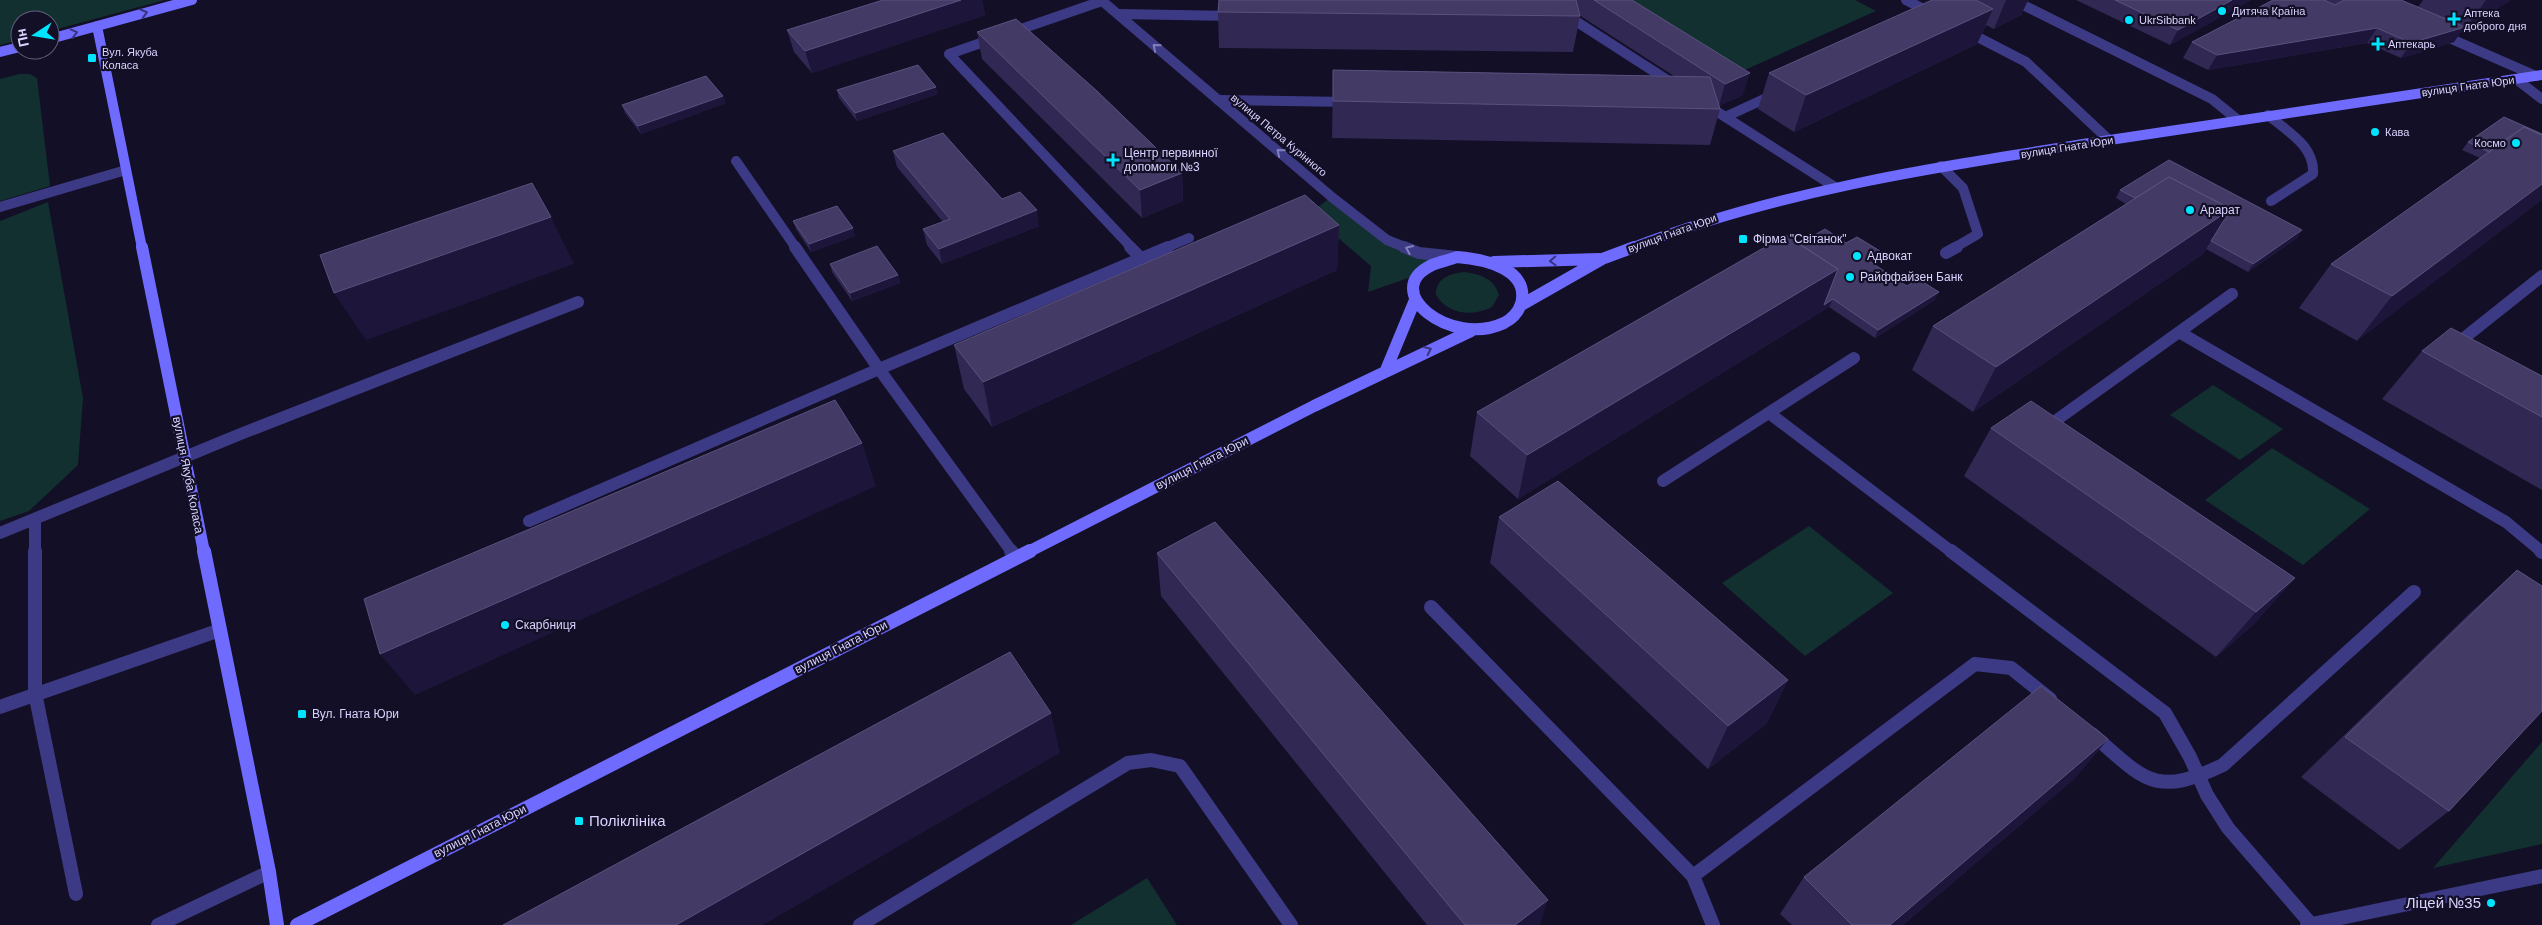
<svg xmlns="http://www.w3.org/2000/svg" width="2542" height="925" viewBox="0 0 2542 925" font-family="Arial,sans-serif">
<rect width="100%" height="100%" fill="#130f26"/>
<path fill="#12302f" d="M0 0H165L50 31V20H20V40L0 45Z
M1601 0H1855L1876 11 1727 78Z
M19 74H30L37 78 50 186 0 201V79Z
M1329 199 1383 241 1441 258 1411 277 1368 292 1371 266 1329 230 1315 209Z
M48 202 83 398 78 465 29 511 0 521V221Z
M1464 272C1480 274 1494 278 1499 295L1492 307C1473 317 1448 315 1436 295 1436 278 1449 274 1464 272Z
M2213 385 2283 429 2240 460 2170 415Z
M2272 448 2370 509 2303 565 2205 500Z
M1809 526 1893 593 1805 656 1722 583Z
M2542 742V844L2433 868Z
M1147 878 1177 925H1071Z"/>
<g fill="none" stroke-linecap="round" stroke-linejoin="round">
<path stroke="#3d3a85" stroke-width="10" d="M1543 0 1675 85
M1906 0 1933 14
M2013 0 2212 99 2238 120
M1102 1 949 54 1132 248
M1118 14 1235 16
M1966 31 2026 62 2109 140
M2440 34 2536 76
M2516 79 2542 99
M1218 100 1348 102
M1705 104 1835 187
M2268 115C2288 132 2315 146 2313 174L2271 201
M1725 117 1775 94
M736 161 796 248
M1941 166 1963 188 1978 234 1954 248
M0 207 126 170
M1165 248 1189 238"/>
<path stroke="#3d3a85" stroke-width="12" d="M795 247 879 369 1168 247
M1130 247 1141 258
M1946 253 1957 247
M2179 332 2506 522 2542 552
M2454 346 2542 276
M1769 413 1952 552
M2044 429 2232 294
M1663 481 1854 358
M35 521V552
M529 521 879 369 1012 552
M0 533 243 433 578 302"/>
<path stroke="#3d3a85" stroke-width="14" d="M35 551V693L76 894
M1011 551 1016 557
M1951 551 2165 713 2190 757 2207 795 2228 828 2311 924
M2541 551 2542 552
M1431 607 1693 876 1713 925
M0 707 220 630
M2092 734C2145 780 2154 798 2223 765L2414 592
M1693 876 1975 664 2011 668 2050 699
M158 925 269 872
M860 925 1128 763 1151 760 1180 766 1291 925"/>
<path stroke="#3d3a85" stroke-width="10" d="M1101 0 1333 198 1387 240 1407 248"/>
<path stroke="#3d3a85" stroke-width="12" d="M1404 247 1419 253 1457 257"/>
<path stroke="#3d3a85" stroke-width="14" d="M2307 925 2542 876"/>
<path stroke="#6f6bff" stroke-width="10" d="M97 26 142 248
M50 39 192 0
M0 52 20 47
M1631 248C1783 189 1943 166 2103 141 2250 119 2396 97 2542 75"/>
<path stroke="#6f6bff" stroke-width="12" d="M142 247 204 552
M1457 257C1482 259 1531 268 1521 304 1518 313 1512 319 1504 323 1451 348 1378 291 1432 265 1439 262 1449 260 1457 257Z
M1494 262 1599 259
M1523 304 1602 259 1634 247
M1386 370 1415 300
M1028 552 1314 406 1471 331"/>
<path stroke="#6f6bff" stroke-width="14" d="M204 551 269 872 277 925
M297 925 1030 551"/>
</g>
<path fill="#312854" d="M883 0H982L985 15 812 73 794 52 787 30Z
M1219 0H1632L1743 95 1719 106 1720 109 1710 145 1332 138 1333 70 1674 76 1579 15 1580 16 1573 52 1219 48 1218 12Z
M1932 0H2028L2021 15 1994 29 1986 25 1977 44 1794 132 1758 109 1769 73Z
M2076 0H2251L2170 45Z
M2273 0H2401L2418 7 2423 0H2511L2466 28 2464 27 2454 42 2401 58 2367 43 2208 70 2183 58 2192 42Z
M977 32 1182 173 1183 201 1142 218 982 59Z
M837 90 938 94 857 121 839 98Z
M726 103 641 134 625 113 622 105Z
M2542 134 2357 341 2299 308 2331 264 2480 158 2462 150 2468 142Z
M893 151 1002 199 1039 226 942 264 927 245 923 229 943 222 897 167Z
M2120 190 2302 230 2297 238 2248 272 2206 249 2203 254 1973 412 1912 370 1933 326 2126 204 2116 198Z
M793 221 855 236 811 252 796 229Z
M1339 225 1337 270 992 427 964 389 954 345Z
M1846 243 1876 259 1871 263 1907 286 1935 300 1875 338 1829 307 1518 499 1470 456 1477 412 1799 244Z
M830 264 898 275 900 283 852 301 832 272Z
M2422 351 2542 376V490L2382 399Z
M1991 428 2295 578 2254 624 2216 657 1964 476Z
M1499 517 1788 680 1766 724 1708 769 1490 563Z
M1157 553 1540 925H1427L1161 596Z
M2517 570 2449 811 2399 850 2301 777 2470 613Z
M2108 739 2074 779 1903 925H1792L1780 914 1804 877Z"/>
<path fill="#1d163a" d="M961 0H982L985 15 812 73 805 51Z
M2006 0H2028L2021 15 1994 29Z
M2232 0H2251L2170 45 2178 30Z
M2486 0H2511L2466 28Z
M1993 9 1977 44 1794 132 1806 95Z
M2465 27 2454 42 2401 58 2411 43Z
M2377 28 2367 43 2208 70 2217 55Z
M1750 73 1743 95 1719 106 1725 84Z
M936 87 938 94 857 121 855 113Z
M723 96 726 103 641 134 638 126Z
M1182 173 1183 201 1142 218 1140 190Z
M2542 184V200L2357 341 2392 296Z
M2231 209 2203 254 1973 412 1996 367Z
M1037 210 1039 226 942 264 939 249Z
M551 217 574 264 366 340 334 293Z
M1339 225 1337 270 992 427 983 382Z
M853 228 855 236 811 252 809 244Z
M2302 230 2297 238 2248 272 2253 264Z
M1880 251 1876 259 1862 268 1866 259Z
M1838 269 1833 299 1829 307 1518 499 1527 455Z
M898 275 900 283 852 301 850 293Z
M1939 292 1935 300 1875 338 1878 330Z
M862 443 876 486 415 695 380 654Z
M2295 578 2254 624 2216 657 2256 612Z
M1788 680 1766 724 1708 769 1728 726Z
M1051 713 1060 753 763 925H676Z
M2108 739 2074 779 1903 925H1890Z
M1548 900 1540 925H1515Z"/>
<path fill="#433a66" stroke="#5a527e" d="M883 0H961L805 51 787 30Z
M1219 0H1576L1580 16 1218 12Z
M1594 0H1632L1750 73 1725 84Z
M1932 0H1976L1993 9 1806 95 1769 73Z
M2115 0H2232L2178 30Z
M2273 0H2324L2335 5 2344 0H2401L2465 27 2411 43 2377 28 2217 55 2192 42Z
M1016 19 1097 91 1182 173 1140 190 977 32Z
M918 65 936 87 855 113 837 90Z
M1333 70 1710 77 1720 109 1333 101Z
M706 76 723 96 638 126 622 105Z
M2504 117 2542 134V135L2524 127 2489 152 2468 142Z
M2524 127 2542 135V184L2392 296 2331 264Z
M943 133 1002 199 1020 192 1037 210 939 249 923 229 950 219 893 151Z
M2169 160 2302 230 2253 264 2211 241 2231 209 2169 177 2135 198 2120 190Z
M2169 177 2231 209 1996 367 1933 326Z
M532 183 551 217 334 293 320 255Z
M1305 195 1339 225 983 382 954 345Z
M837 206 853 228 809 244 793 221Z
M1825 229 1846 243 1857 237 1880 251 1866 259 1907 286 1918 279 1939 292 1878 330 1833 299 1824 305 1838 269 1799 244Z
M1786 235 1838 269 1527 455 1477 412Z
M877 246 898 275 850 293 830 264Z
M2451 328 2542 376V417L2422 351Z
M835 400 862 443 380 654 364 599Z
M2031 401 2295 578 2256 612 1991 428Z
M1558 481 1788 680 1728 726 1499 517Z
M1215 522 1548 900 1515 925H1465L1157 553Z
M2517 570 2542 586V711L2449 811 2345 737Z
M1010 652 1051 713 676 925H503Z
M2041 686 2108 739 1890 925H1852L1804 877Z"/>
<defs><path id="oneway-chevron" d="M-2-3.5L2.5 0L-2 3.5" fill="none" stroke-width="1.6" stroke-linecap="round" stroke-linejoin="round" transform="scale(1.25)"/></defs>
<g stroke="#38347d">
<use href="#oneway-chevron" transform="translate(144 13) rotate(-16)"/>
<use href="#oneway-chevron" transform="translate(74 33) rotate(-15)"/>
<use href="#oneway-chevron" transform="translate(1553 261) rotate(178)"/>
<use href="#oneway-chevron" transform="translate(1428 350) rotate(-25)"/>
</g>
<g stroke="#837fbc">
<use href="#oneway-chevron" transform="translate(1156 47) rotate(-140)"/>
<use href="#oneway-chevron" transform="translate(1280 152) rotate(-140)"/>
<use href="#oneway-chevron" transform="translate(1409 249) rotate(-157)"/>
</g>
<g fill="#00e5ff" stroke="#130f26" stroke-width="2">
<circle cx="2222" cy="11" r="5"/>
<path d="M2451.5 11.5h5v5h5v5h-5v5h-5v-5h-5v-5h5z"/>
<circle cx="2129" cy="20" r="5"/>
<path d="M2375.5 36.5h5v5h5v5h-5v5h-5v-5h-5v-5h5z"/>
<rect x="87" y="53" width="10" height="10" rx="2.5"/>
<circle cx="2375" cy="132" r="5"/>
<circle cx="2516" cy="143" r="5"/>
<path d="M1110.5 152.5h5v5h5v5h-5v5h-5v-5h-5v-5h5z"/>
<circle cx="2190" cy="210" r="5"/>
<rect x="1738" y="234" width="10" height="10" rx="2.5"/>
<circle cx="1857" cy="256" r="5"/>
<circle cx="1850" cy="277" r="5"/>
<circle cx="505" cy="625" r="5"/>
<rect x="297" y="709" width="10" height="10" rx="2.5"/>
<rect x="574" y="816" width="10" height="10" rx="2.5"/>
<circle cx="2491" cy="903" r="5"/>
</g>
<g text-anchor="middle" stroke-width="4.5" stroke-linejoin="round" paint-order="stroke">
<g font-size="11" fill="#d9d4ff" stroke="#130f26" text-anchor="start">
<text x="2232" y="15">Дитяча Країна</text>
<text x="2464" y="17">Аптека<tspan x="2464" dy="13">доброго дня</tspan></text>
<text x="2139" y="24">UkrSibbank</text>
<text x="2388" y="48">Аптекарь</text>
<text x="102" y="56">Вул. Якуба<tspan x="102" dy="13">Коласа</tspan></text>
<text x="2385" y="136">Кава</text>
<text x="2506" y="147" text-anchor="end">Космо</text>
</g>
<g font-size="11" fill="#d9d4ff" stroke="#130f26">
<text transform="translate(2468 86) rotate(-8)" y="4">вулиця Гната Юри</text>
<text transform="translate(1279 135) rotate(40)" y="4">вулиця Петра Курінного</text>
<text transform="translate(2067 147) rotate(-9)" y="4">вулиця Гната Юри</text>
<text transform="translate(1672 233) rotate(-20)" y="4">вулиця Гната Юри</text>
</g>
<g font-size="12" fill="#d9d4ff" stroke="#130f26" text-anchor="start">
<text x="1124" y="157">Центр первинної<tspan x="1124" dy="14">допомоги №3</tspan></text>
<text x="2200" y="214">Арарат</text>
<text x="1753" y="243">Фірма "Світанок"</text>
<text x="1867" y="260">Адвокат</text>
<text x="1860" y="281">Райффайзен Банк</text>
<text x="515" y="629">Скарбниця</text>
<text x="312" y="718">Вул. Гната Юри</text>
</g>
<g font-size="12" fill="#d9d4ff" stroke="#130f26">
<text transform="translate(1202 463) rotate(-27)" y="4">вулиця Гната Юри</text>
<text transform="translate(188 475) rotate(79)" y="4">вулиця Якуба Коласа</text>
<text transform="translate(841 647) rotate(-27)" y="4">вулиця Гната Юри</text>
<text transform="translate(480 831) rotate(-27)" y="4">вулиця Гната Юри</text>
</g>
<g font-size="15" fill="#d9d4ff" stroke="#130f26" text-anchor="start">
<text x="589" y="826">Поліклініка</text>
<text x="2481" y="908" text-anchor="end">Ліцей №35</text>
</g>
</g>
<g transform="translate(35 35) rotate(258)"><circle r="24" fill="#130f26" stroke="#625e7d"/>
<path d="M0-4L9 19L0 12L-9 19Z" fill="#00e5ff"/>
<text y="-8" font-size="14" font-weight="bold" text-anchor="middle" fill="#d9d4ff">Пн</text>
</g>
</svg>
